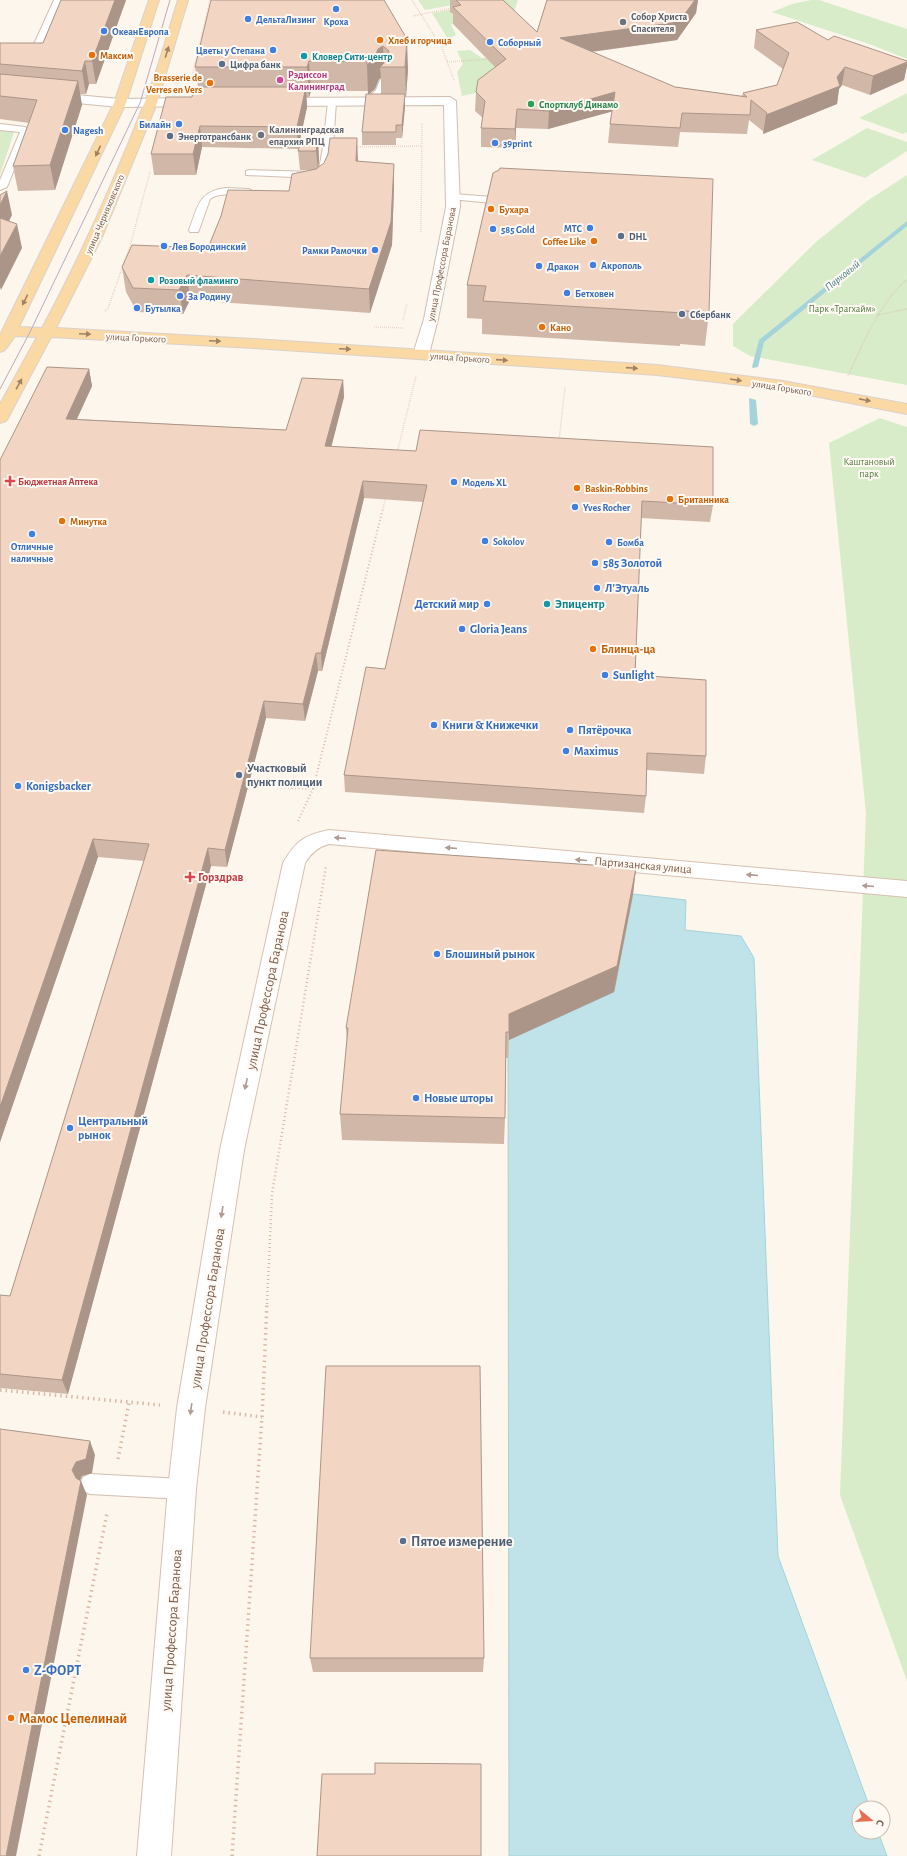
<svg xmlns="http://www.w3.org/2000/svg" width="907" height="1856" viewBox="0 0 907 1856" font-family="'Alegreya Sans',sans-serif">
<rect width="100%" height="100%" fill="#fdf6ec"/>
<path fill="#d8ecc9" d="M418 0H480L425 10Z
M502 0H518L514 12 451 24 456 35 448 39 432 13Z
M811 0H819L907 29V59L872 45 772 12 792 4Z
M535 33 476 93 462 96 457 72 463 64 457 51 470 50 482 58 514 53Z
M907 93V132L903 134 859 118Z
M867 128 907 142V151L865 178 812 160Z
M0 130 14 132 0 175Z
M907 175V385L750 356 733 346V324L816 242 867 201Z
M880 418 907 427V1681L840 1495 866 813 829 443Z"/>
<path fill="#bfe3e8" stroke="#a5d3da" d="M633 894 686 900 685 930 741 936 754 958 778 1556 870 1808H859V1832H878L887 1856H509L508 1040 614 992Z"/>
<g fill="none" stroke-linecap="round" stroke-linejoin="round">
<path fill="#a5d3da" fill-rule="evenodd" d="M907 221V226L764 342 758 367 753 368 752 367 759 340Z
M749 398 756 400 758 424 754 426 750 424Z"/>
<g stroke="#d1beb0" stroke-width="2">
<path id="lane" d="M54 0H62L36 58 0 59V53H30Z
M384 77 388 80 383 93 371 104H365V100L376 90 380 80Z
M332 99 336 102 333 147 325 183H319L318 176 314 178 246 175V171L249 170 314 172 318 175 323 147 328 102Z
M0 124 25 127 30 130 7 187 0 190V180L20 132 0 130Z
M226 188 249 189 254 192C246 200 223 189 210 199L199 230 198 232H190L189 230C198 207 198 191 226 188Z
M453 194 493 197 498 200 493 203 450 199 448 197Z
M90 1474 182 1479 189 1482 192 1489 189 1496 182 1499 90 1494 83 1491 80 1484 83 1477Z"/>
</g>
<g stroke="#d1beb0" stroke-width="2">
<path id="street" d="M0 88 120 99 195 98 201 102 195 106 120 107 0 96Z
M450 97 456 101 460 207 438 319 429 354 426 357H416L413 354 424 319 446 207 444 105 277 106 271 102 277 98Z"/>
</g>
<g stroke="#d6c0b0" stroke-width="2">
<path id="secondary" d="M329 830 907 881V897L329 844C318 847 311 853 305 863L244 1150 205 1408 196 1489 171 1856H137L168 1489 177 1408 220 1150 283 863C296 841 304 835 329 830Z"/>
</g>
<g stroke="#dad1cd" stroke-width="2">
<path id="primary" d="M149 0H159L126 103 19 327 42 328C81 256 114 181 144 104 158 71 167 35 178 0H188L157 103 102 237 56 328 253 339 657 365 783 381 907 404V414L783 390 657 375 253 348 51 337 8 418 6 421 0 423V404L37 337 15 336 5 350 0 352V335L114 103Z"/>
</g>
<path stroke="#d9b8a5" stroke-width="1.5" stroke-dasharray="0.5 1.5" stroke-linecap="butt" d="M412 0 442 48 454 80
M413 16 452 8
M447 62 490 59
M191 81 210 0
M354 147 422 146
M421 232 422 123
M105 311 108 308 130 246 150 172
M877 315 907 309
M403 320 407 303
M374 327 403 328
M848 376C864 341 878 306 907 279
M559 441 565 387
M397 453 416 376
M383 509 386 496"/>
<path stroke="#d9b8a5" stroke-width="2" stroke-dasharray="1 2.5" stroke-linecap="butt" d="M274 787 313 789
M298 821 313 789 383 508"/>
<path stroke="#d9b8a5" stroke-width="2.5" stroke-dasharray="1 3" stroke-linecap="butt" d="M267 1304 272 1194 326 866"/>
<path stroke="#d9b8a5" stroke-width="3.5" stroke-dasharray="1.5 4" stroke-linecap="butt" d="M0 1390 160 1405
M223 1412 262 1417
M118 1459 129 1403
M39 1856 107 1513
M232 1856 262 1417 267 1303"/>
<use href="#lane" fill="#fff" fill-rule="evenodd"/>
<use href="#street" fill="#fff" fill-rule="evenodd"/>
<use href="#secondary" fill="#fff" fill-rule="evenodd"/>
<use href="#primary" fill="#fbd9a5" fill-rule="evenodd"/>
<path stroke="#b9a8c9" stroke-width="1" d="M0 389 30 332 140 103 170 0"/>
</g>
<path fill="#d1b7a8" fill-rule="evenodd" d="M61 0H126L96 84H89L86 94H80L82 105 55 190 18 191 13 166 29 123 0 119V43H43Z
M384 0 408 69 406 97H405V107L402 138H396V145H362V132L368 94V91H311L309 97H306L307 107 298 149 202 147 196 175H154L151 154 192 97 198 87 195 67ZM381 78V94H369L375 89 379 79Z
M450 0H503L537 32 547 0H698L696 13 677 40 592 52 675 87 742 96 743 93 777 85 783 69 754 48 756 30 828 40 907 61V66L904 80 870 95 842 85 839 89 837 104 763 134 764 132 749 120 747 134 680 132 678 147 608 143 610 124 612 111 548 129 516 128 515 148 481 147V128L483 118 475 111 476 92 495 67 453 24V14L450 12Z
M318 141 319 160 318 168 358 161 394 187 392 245 370 313 190 300 183 314 137 312 126 292 122 267 208 248 289 191 311 170H300L298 151Z
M493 173 709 312 705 346 680 344V346L482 334V319L467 318V285Z
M89 369 92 386 77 419 286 430 343 380 344 397 331 447 713 505 710 522 641 518 635 675 706 756 704 774 647 770 646 796 644 813 345 792 344 775 385 669 423 502 364 498 322 671H318L305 721 266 718 227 867 211 866 68 1394 0 1388V1295L10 1296 144 861 98 857 0 1142V460Z
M636 868 633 894 614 992 509 1040 508 1058H506L505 1118 504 1144 342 1140 340 1114 347 1042 346 1028Z
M310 1658H484L483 1672H313Z"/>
<path fill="#aa9588" d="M115 0H126L96 84 92 61Z
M695 0H698L696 13 677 40 559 56 560 38Z
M407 39 408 69 406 97 405 67Z
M383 46 384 67H380L381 78 379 79 375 89 368 95 367 65 378 49Z
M85 61 89 84 86 94 82 71Z
M309 61 311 91 309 97 307 67Z
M907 62V66L904 80 870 95 873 76Z
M845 67 842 85 839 89 837 104 763 134 766 115 837 77Z
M78 81 82 105 55 190 50 165Z
M306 87 307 107 298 149 297 127Z
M615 92 614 111 548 129 549 111Z
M405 94V107L402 138V125Z
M517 109 516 128 515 148V129Z
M200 126 202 147 196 175 193 154Z
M357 138 358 161H356Z
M318 141 319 160 318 170 316 151Z
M394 164V187L392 245 370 313 369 289Z
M7 191 12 215 0 240V205Z
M17 224 22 248 1 290 0 287V256Z
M187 275 190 300 183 314 179 290Z
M89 369 92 386 69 436 66 419Z
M343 380 344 397 327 464 325 446Z
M363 481 364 498 322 671 321 653Z
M316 653 318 671 305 721 303 704Z
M264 701 266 718 227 867 225 850Z
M93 839 98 857 0 1142V1107Z
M208 848 211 866 68 1394 62 1380Z
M636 868 633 894 614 992 509 1040V1014Z
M90 1441 95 1455 92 1473 82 1476 79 1483 81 1481 87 1495 16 1856H6L76 1478 72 1470 76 1462Z"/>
<path fill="#f3d5c3" stroke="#aa9588" d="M61 0H115L92 61H85L82 71 0 64V43H43Z
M211 0H384L407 39 405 67H380L383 64 389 51 383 46 378 49 374 59 367 65V61H309L307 67H195Z
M456 0H503L537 32 547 0H695L679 22 560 38 675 87 747 97 743 93 777 85 789 53 756 30 797 22 828 40 834 36 907 61V62L873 76 845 67 837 77 840 86 766 115 767 113 751 100 750 115 682 113 680 128 610 124 615 92 549 111 517 109 515 129 481 128 485 101 476 92 478 80 506 59 453 7 461 5Z
M0 74 78 81 50 165 13 166 37 100 0 96Z
M194 87H306L297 127 200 126 193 154H151L166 97H192Z
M366 94H405L402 125H396V132H362Z
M330 138H357L356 161 394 164 391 222 369 289 187 275 179 290 133 288 122 267 132 245 208 248 221 216 228 190 289 191 292 174 316 169 324 163 328 154Z
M301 141H318L316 151H298Z
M500 168 713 179 709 312 684 311V313L483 301 486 286 467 285 493 173 499 170Z
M7 191 0 205V195Z
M0 218 17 224 0 256Z
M47 367 89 369 66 419 286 430 302 378 343 380 325 446 416 451 420 430 713 447V505L642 501 635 675 706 680V756L647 753 646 796 344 775 366 667 385 669 427 485 363 481 321 653H316L303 704 264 701 225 850 208 848 62 1380 0 1374V1295L10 1296 149 844 93 839 0 1107V460Z
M376 850 636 868 617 966 509 1014V1032H506L505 1118 340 1114 348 1028H346Z
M326 1366H480L484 1658H310Z
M0 1429 90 1441 86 1459 76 1462 72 1470 76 1478 81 1481 6 1856H0Z
M375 1763 481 1764V1856H317L322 1774H375Z"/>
<defs><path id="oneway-solid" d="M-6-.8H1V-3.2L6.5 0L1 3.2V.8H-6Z"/></defs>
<g fill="#a18267">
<use href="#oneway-solid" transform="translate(167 52) rotate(-73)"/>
<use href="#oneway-solid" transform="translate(98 151) rotate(115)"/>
<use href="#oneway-solid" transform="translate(25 300) rotate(116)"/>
<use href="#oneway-solid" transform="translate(85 334) rotate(3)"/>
<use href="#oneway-solid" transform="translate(215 341) rotate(3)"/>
<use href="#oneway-solid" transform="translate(345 349) rotate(3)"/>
<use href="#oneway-solid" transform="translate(502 360) rotate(4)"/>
<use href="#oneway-solid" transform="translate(632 368) rotate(4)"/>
<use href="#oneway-solid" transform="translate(736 380) rotate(9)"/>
<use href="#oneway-solid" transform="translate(19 384) rotate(-61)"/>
<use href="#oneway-solid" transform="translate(865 400) rotate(11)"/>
</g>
<g fill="#af9d94">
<use href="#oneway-solid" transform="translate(340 838) rotate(-175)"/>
<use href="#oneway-solid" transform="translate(451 848) rotate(-175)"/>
<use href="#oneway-solid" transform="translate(581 860) rotate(-175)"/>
<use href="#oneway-solid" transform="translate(752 875) rotate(-175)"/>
<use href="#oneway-solid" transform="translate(868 886) rotate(-175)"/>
<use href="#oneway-solid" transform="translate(246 1084) rotate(102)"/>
<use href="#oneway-solid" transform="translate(222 1212) rotate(99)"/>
<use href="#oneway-solid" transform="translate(191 1409) rotate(98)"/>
</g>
<g fill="#3f7fe0" stroke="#fffaf3" stroke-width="1.5">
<circle cx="336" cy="9" r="4"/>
<circle cx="248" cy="19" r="4"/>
<circle cx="104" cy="31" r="4"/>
<circle cx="490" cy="42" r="4"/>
<circle cx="273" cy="50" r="4"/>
<circle cx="179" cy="124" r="4"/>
<circle cx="65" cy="130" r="4"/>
<circle cx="495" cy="143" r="4"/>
<circle cx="590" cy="228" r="4"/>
<circle cx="493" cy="229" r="4"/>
<circle cx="164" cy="246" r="4"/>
<circle cx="375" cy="250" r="4"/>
<circle cx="593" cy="265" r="4"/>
<circle cx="539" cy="266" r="4"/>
<circle cx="567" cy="293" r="4"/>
<circle cx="180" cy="296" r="4"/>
<circle cx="137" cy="308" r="4"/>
<circle cx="454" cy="482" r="4"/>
<circle cx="575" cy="507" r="4"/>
<circle cx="32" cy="534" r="4"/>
<circle cx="485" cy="541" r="4"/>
<circle cx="609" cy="542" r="4"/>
<circle cx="595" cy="563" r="4"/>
<circle cx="597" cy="588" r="4"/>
<circle cx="487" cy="604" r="4"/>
<circle cx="462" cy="629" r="4"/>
<circle cx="605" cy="675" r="4"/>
<circle cx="434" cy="725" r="4"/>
<circle cx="570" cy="730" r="4"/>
<circle cx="566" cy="751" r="4"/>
<circle cx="18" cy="786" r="4"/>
<circle cx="437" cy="954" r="4"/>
<circle cx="416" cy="1098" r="4"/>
<circle cx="70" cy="1128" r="4"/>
<circle cx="26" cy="1670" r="4"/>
</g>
<g fill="#6b7280" stroke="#fffaf3" stroke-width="1.5">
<circle cx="623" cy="22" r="4"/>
<circle cx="261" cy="135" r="4"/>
</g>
<g fill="#e8710a" stroke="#fffaf3" stroke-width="1.5">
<circle cx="380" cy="40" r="4"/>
<circle cx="92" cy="55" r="4"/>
<circle cx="210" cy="83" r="4"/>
<circle cx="491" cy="209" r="4"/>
<circle cx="594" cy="241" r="4"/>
<circle cx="542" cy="327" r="4"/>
<circle cx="577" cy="488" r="4"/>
<circle cx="670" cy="499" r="4"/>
<circle cx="62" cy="521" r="4"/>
<circle cx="593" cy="649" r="4"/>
<circle cx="11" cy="1718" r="4"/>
</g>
<g fill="#0f9aa8" stroke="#fffaf3" stroke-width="1.5">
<circle cx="304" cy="56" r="4"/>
<circle cx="151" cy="280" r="4"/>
<circle cx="547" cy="604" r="4"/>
</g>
<g fill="#5c6f8a" stroke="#fffaf3" stroke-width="1.5">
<circle cx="222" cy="64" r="4"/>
<circle cx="170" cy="136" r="4"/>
<circle cx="621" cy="236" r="4"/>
<circle cx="682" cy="314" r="4"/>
<circle cx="239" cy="775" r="4"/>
<circle cx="403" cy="1541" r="4"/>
</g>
<circle fill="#d1479c" stroke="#fffaf3" stroke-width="1.5" cx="280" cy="80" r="4"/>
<circle fill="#2e9e5b" stroke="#fffaf3" stroke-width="1.5" cx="531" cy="104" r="4"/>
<g fill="#e0444e" stroke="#fffaf3" stroke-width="1.5">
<path d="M8 475h4v4h4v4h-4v4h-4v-4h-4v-4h4z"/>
<path d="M188 871h4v4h4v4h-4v4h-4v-4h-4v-4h4z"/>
</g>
<g text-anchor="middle" stroke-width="4" stroke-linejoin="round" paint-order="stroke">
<g font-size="10" font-weight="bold" fill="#5b616d" stroke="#fffaf3" text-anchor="start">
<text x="631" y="20">Собор Христа<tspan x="631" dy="12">Спасителя</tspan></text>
<text x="269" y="133">Калининградская<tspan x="269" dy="12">епархия РПЦ</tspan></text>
</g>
<g font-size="10" font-weight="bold" fill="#366cbe" stroke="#fffaf3" text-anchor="start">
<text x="256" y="23">ДельтаЛизинг</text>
<text x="336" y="25" text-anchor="middle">Кроха</text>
<text x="112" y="35">ОкеанЕвропа</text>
<text x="498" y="46">Соборный</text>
<text x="265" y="54" text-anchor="end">Цветы у Степана</text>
<text x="171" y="128" text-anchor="end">Билайн</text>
<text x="73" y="134">Nagesh</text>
<text x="503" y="147">39print</text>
<text x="582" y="232" text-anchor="end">МТС</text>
<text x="501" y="233">585 Gold</text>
<text x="172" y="250">Лев Бородинский</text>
<text x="367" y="254" text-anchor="end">Рамки Рамочки</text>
<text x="601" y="269">Акрополь</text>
<text x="547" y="270">Дракон</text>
<text x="575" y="297">Бетховен</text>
<text x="188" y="300">За Родину</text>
<text x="145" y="312">Бутылка</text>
<text x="462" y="486">Модель XL</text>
<text x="583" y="511">Yves Rocher</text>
<text x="493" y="545">Sokolov</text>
<text x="617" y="546">Бомба</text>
<text x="32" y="550" text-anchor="middle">Отличные<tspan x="32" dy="12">наличные</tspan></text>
</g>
<g font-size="10" font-weight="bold" fill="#c56008" stroke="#fffaf3" text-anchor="start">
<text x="388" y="44">Хлеб и горчица</text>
<text x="100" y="59">Максим</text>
<text x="202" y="81" text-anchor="end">Brasserie de<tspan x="202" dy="12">Verres en Vers</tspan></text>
<text x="499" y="213">Бухара</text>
<text x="586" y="245" text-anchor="end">Coffee Like</text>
<text x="550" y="331">Кано</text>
<text x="585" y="492">Baskin-Robbins</text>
<text x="678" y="503">Британника</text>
<text x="70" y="525">Минутка</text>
</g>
<g font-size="10" font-weight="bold" fill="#0d838f" stroke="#fffaf3" text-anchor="start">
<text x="312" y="60">Кловер Сити-центр</text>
<text x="159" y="284">Розовый фламинго</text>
</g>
<g font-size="10" font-weight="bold" fill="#4e5e75" stroke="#fffaf3" text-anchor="start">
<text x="230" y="68">Цифра банк</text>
<text x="178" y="140">Энерготрансбанк</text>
<text x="629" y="240">DHL</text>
<text x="690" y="318">Сбербанк</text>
</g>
<g font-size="10" font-weight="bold" fill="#b23c85" stroke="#fffaf3" text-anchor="start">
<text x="288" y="78">Рэдиссон<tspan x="288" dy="12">Калининград</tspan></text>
</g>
<g font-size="10" font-weight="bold" fill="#27864d" stroke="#fffaf3" text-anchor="start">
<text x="539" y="108">Спортклуб Динамо</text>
</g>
<g font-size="10" fill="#7a5c4d" stroke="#fffaf3">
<text transform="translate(104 214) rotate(-67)" y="4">улица Черняховского</text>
<text transform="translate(441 264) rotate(-79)" y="4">улица Профессора Баранова</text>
<text transform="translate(136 337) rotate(3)" y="4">улица Горького</text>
<text transform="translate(460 357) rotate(4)" y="4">улица Горького</text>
<text transform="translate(782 387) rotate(9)" y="4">улица Горького</text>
</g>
<g font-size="10" fill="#537a41" stroke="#fffaf3">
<text x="842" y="312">Парк «Трагхайм»</text>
<text x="869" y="465">Каштановый<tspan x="869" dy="12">парк</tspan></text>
</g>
<g font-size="10" font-weight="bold" fill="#be3a42" stroke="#fffaf3" text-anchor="start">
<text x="18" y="485">Бюджетная Аптека</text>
</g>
<g font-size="11" font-style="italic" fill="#437c86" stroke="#fffaf3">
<text transform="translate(842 275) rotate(-39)" y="4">Парковый</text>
</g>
<g font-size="12" font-weight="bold" fill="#366cbe" stroke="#fffaf3" text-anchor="start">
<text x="603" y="567">585 Золотой</text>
<text x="605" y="592">Л'Этуаль</text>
<text x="479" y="608" text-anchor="end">Детский мир</text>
<text x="470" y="633">Gloria Jeans</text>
<text x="613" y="679">Sunlight</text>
<text x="442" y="729">Книги &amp; Книжечки</text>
<text x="578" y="734">Пятёрочка</text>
<text x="574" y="755">Maximus</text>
<text x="26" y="790">Konigsbacker</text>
<text x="445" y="958">Блошиный рынок</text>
<text x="424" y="1102">Новые шторы</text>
<text x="78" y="1125">Центральный<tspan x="78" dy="14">рынок</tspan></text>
</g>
<g font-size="12" font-weight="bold" fill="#0d838f" stroke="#fffaf3" text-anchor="start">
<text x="555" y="608">Эпицентр</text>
</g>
<g font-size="12" font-weight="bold" fill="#c56008" stroke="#fffaf3" text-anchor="start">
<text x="601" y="653">Блинца-ца</text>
</g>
<g font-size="12" font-weight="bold" fill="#4e5e75" stroke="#fffaf3" text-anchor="start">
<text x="247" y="772">Участковый<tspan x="247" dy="14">пункт полиции</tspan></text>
</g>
<g font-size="12" fill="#7a5c4d" stroke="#fffaf3">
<text transform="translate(643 865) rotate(5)" y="4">Партизанская улица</text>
</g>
<g font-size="12" font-weight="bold" fill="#be3a42" stroke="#fffaf3" text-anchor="start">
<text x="198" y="881">Горздрав</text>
</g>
<g font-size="14" fill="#7a5c4d" stroke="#fffaf3">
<text transform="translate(267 990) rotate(-78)" y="5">улица Профессора Баранова</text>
<text transform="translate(207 1308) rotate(-81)" y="5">улица Профессора Баранова</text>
<text transform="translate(171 1630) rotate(-86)" y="5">улица Профессора Баранова</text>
</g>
<g font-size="14" font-weight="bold" fill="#4e5e75" stroke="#fffaf3" text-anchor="start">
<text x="411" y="1546">Пятое измерение</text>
</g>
<g font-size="14" font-weight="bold" fill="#366cbe" stroke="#fffaf3" text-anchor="start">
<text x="34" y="1675">Z-ФОРТ</text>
</g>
<g font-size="14" font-weight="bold" fill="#c56008" stroke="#fffaf3" text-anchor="start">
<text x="19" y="1723">Мамос Цепелинай</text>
</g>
</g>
<g transform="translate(871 1820) rotate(108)"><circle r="19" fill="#fffaf3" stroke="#cabbb1"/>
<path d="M0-3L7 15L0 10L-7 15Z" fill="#e76f51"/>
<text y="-6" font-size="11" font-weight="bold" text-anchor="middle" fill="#7a5c4d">С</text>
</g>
</svg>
